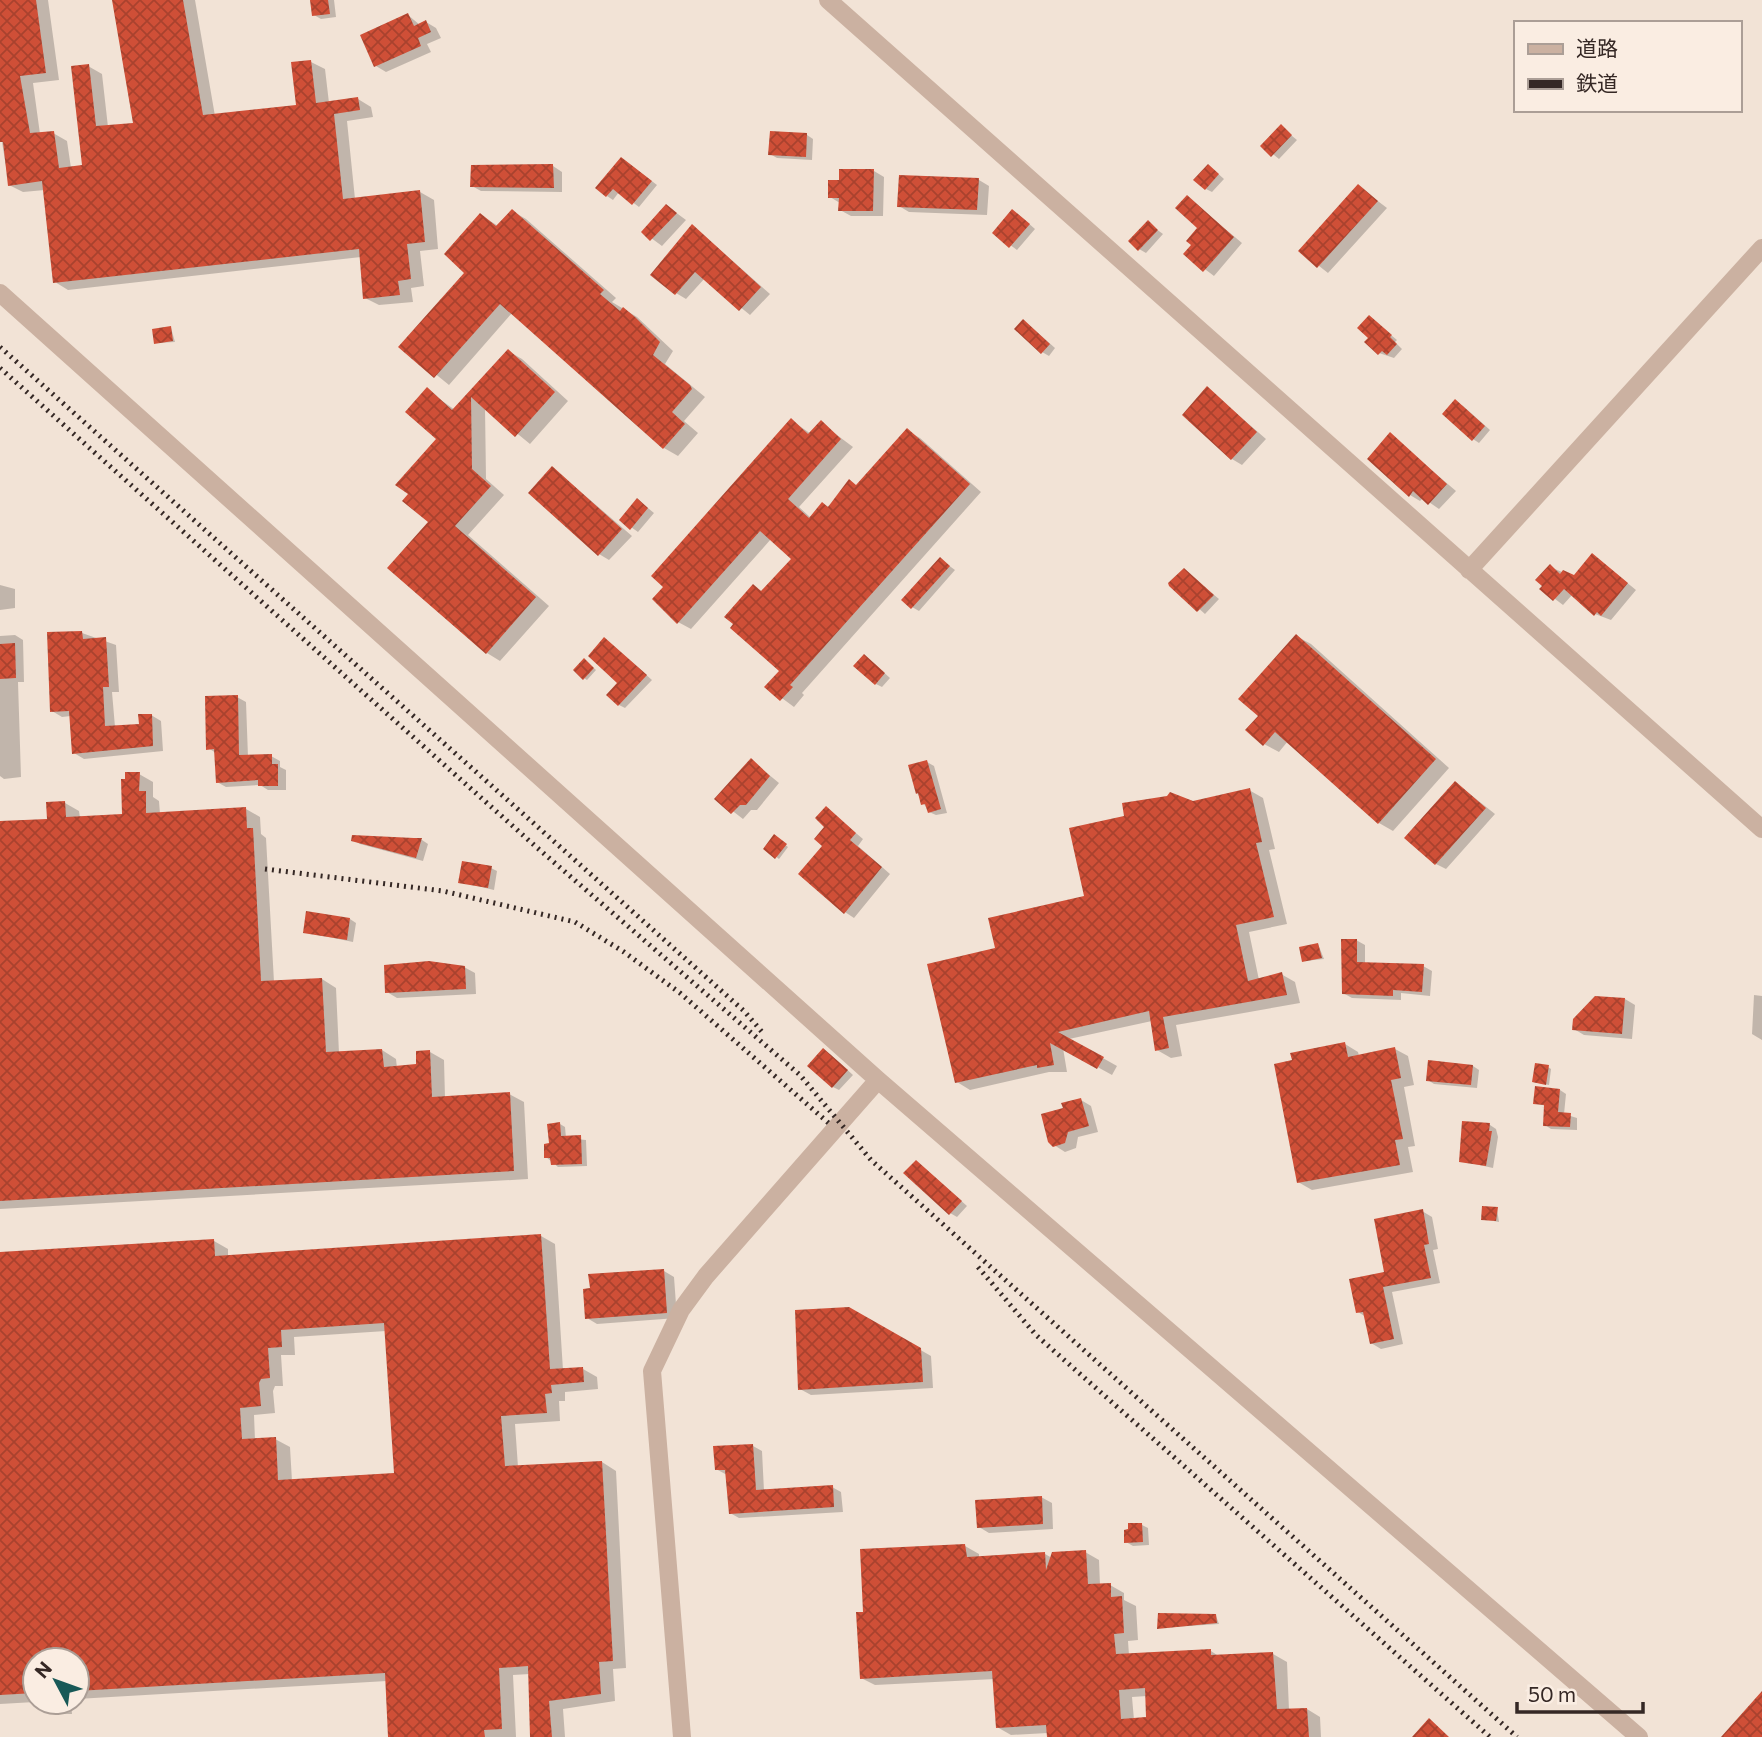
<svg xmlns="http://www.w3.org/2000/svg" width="1762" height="1737" viewBox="0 0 1762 1737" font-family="Commissioner,'Noto Sans JP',sans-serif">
<defs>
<pattern id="building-cross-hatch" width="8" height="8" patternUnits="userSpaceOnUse" patternTransform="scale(1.75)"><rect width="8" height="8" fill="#cf4f37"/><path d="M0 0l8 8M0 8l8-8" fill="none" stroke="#a9422e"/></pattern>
</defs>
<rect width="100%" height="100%" fill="#f2e3d6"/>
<path fill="#0003" fill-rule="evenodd" d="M0 0H48L59 80 33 83 40 134 53 133 67 141 71 168 84 167 88 66 102 74 108 127 135 124 113 0H195L215 116 298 107 311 62 325 69 329 103 358 99 371 107 373 117 347 121 355 199 420 192 434 200 438 249 420 251 424 286 411 288 413 302 379 305 365 298 361 257 68 290 55 282 45 190 23 192 9 185 0 130Z
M312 0H334L336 17 321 19 314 15Z
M408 15 420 25 426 22 436 28 441 38 427 44 431 52 386 72 376 66Z
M1281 127 1297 140 1279 159 1263 146Z
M807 135 813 139 812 160 777 158 770 154Z
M628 163 657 185 639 207 619 192 613 200 607 196Z
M553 166 562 172V192L481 191 472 186Z
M1214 170 1224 179 1212 192 1206 189Z
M874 171 884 177 883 216H851L840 210V203L830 197 841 182Z
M979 180 989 186 987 215 909 212 899 206Z
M1358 186 1387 208 1328 273 1300 251Z
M1187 197 1242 243 1214 276 1185 254 1193 245 1200 228Z
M667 206 686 220 662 246 643 232Z
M512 211 526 219 616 298 612 302 637 317 673 351 665 364 705 397 684 421 698 433 678 456 664 448 512 313 449 385 401 346 467 272 481 215 498 226Z
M1019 215 1035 229 1017 250 994 233Z
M1148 223 1163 234 1146 253 1139 249Z
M693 226 770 294 750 315 705 278 686 299 676 293Z
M1369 317 1397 340 1395 342 1402 349 1394 358 1379 353 1371 338Z
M1029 325 1055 348 1049 356 1042 352Z
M171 328 175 342 156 343Z
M508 351 522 359 568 401 530 444 485 407 486 479 504 495 468 535 549 606 500 661 487 653 430 522 439 439 427 390 455 410Z
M1208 389 1266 439 1242 465 1232 459Z
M1462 405 1490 430 1479 443 1473 439Z
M791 420 811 434 821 423 853 447 799 507 811 518 857 486 908 431 920 438 981 492 802 693 804 695 794 707 767 687 781 670 753 586 763 592 794 559 771 539 691 629 678 622Z
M1390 435 1456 491 1439 509 1423 498 1420 501 1410 495Z
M553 468 632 536 609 560 599 554Z
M643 504 654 513 638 532 621 520Z
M1593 555 1636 590 1611 620 1595 614 1572 595 1563 605 1542 589 1550 567 1574 577Z
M940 559 955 570 919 611 912 607Z
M1184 570 1219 599 1205 614 1170 583Z
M0 585 15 589V608L0 610Z
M82 633 116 645 119 692H112L115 727 141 725 151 715 161 721 163 751 84 759 74 753 71 716 62 717 52 711Z
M15 635 23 640 24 682H18L21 777 4 779 0 776V636Z
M1296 636 1311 644 1449 768 1393 831 1379 823 1288 741 1279 752 1264 744 1260 716Z
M610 643 652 680 625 708 619 705 620 683Z
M870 660 890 678 882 687 876 684Z
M587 662 596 670 587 680 584 678Z
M237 697 246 702 248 757 271 756 280 761V767L286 770V790H268L260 785 226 787 217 782 216 753 208 748Z
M751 760 779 783 757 810H751L743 819 717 799Z
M927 762 934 766 947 813 936 815 929 812 917 793Z
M139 774 153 782V797L159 801 160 814 246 809 260 817 261 834 266 838 274 982 322 979 336 988 339 1053 382 1050 396 1059 397 1068 418 1066 430 1052 444 1060 445 1098 509 1094 524 1102 528 1179 0 1209V823L49 820 65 803 79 811 80 818 124 816Z
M1456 783 1495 814 1446 869 1436 864Z
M1249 790 1263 798 1275 849 1269 850 1287 924 1249 932 1259 980 1281 974 1295 982 1300 1003 1176 1025 1182 1056 1171 1058 1157 1050 1152 1021 1069 1039 1117 1066 1112 1075 1063 1048 1067 1072H1049L970 1090 957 1082 997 950 1087 898 1193 802Z
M826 808 863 839 858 846 890 874 854 918 845 912 825 846Z
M354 836 422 840 428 844 423 861 360 844 353 840Z
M777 838 788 847 779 859 765 848Z
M491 868 497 871 494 890 460 882Z
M350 919 356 923 353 942 304 932Z
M1356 940 1365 945V964L1423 966 1432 971 1430 996 1401 993V1000L1352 998 1343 993Z
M1318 944 1324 959 1304 961Z
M464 967 475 973 476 994 397 998 387 992Z
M1754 995 1762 996V1040L1752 1034Z
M1625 999 1635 1005 1632 1039 1584 1035 1574 1029Z
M1345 1044 1358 1052 1359 1056 1395 1049 1408 1056 1414 1085 1404 1087 1415 1146 1408 1147 1413 1172 1312 1190 1298 1182Z
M830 1054 853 1075 839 1090 833 1087Z
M1473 1066 1479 1070 1477 1088 1434 1084 1428 1080Z
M1548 1067 1551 1069 1549 1085 1534 1082Z
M1560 1090 1566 1094 1564 1114 1577 1118V1130L1551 1129 1545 1125 1546 1107H1541L1553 1108 1535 1103Z
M1081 1100 1091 1106 1098 1132 1078 1137 1076 1148 1065 1152 1054 1145 1065 1110Z
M1464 1123 1490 1125 1496 1129 1498 1137 1493 1168 1461 1161Z
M560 1124 565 1127 566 1138 586 1140 587 1166 558 1167 546 1157Z
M922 1166 967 1206 957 1217 950 1213Z
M1497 1209 1499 1222 1483 1219Z
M1422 1211 1432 1217 1438 1249 1433 1250 1440 1283 1392 1292 1403 1344 1381 1349 1371 1343 1366 1317 1358 1312 1386 1274Z
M541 1236 555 1244 563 1370 583 1369 597 1377 598 1389 565 1392V1401H559L560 1421 515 1424 518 1467 602 1462 616 1471 626 1668 613 1669 615 1701 563 1709 565 1737H532L530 1674 513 1675 516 1737H390L387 1681 77 1699V1660H35V1702L0 1704V1254L214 1241 228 1249V1257ZM386 1331 396 1475 292 1481 290 1447 275 1439 255 1440 254 1415 275 1413 273 1391 275 1386H283L281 1355H295L294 1337Z
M664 1271 674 1277 677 1318 597 1324 587 1318Z
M849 1309 931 1356 933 1388 811 1395 800 1389Z
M753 1446 762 1451 764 1491 832 1487 841 1492 843 1512 739 1518 730 1513 727 1475 716 1469Z
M1041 1497 1052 1503 1053 1529 989 1533 979 1527Z
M1142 1525 1148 1528 1149 1545 1133 1546 1126 1542Z
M965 1546 979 1554V1558L1045 1554 1052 1558 1085 1552 1099 1560 1100 1585H1110L1124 1593V1600L1136 1606 1138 1640 1128 1641 1129 1655 1211 1651 1220 1657 1273 1654 1287 1662 1289 1710 1307 1709 1320 1717 1321 1737H1049L1048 1733 1011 1735 997 1727 995 1679 875 1685 861 1678 864 1613ZM1147 1696 1148 1719 1134 1720 1132 1697Z
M1216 1616 1219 1624 1159 1628Z
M43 1702H71L72 1714H57L43 1706Z"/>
<path fill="url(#building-cross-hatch)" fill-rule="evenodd" d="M0 0H36L46 73 20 76 30 133 54 131 59 168 82 165 71 66 89 64 96 126 133 123 112 0H183L203 115 296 105 291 62 311 60 316 103 358 97 360 110 334 114 343 199 420 190 425 242 407 244 411 279 398 281 400 295 363 299 359 249 53 283 42 181 8 186 3 142H0Z
M310 0H328L330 14 312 16Z
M408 13 414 26 426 20 431 32 418 38 421 46 374 67 360 35Z
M1281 124 1292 135 1271 157 1260 146Z
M770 131 807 133 806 157 768 155Z
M621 157 652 181 632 205 613 189 606 197 595 188Z
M553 164 554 188 470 187 471 165Z
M1208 164 1219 174 1205 190 1193 180Z
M839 169H874L873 211H838L839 198H828V180H839Z
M899 175 979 178 977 210 897 207Z
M1358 184 1378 201 1317 268 1298 251Z
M1187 195 1234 237 1203 272 1183 254 1191 245 1186 241 1197 228 1175 208Z
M666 204 677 213 650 241 641 232Z
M512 209 604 290 600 294 620 311 623 307 635 317 660 342 653 355 690 385 692 389 672 412 685 424 663 449 500 304 434 378 398 347 464 273 444 254 480 213 496 226Z
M1012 209 1030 224 1009 248 992 233Z
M1148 220 1158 230 1138 251 1128 241Z
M692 224 761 287 739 311 695 272 675 295 650 275Z
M1369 315 1392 335 1390 337 1397 344 1387 355 1382 351 1378 355 1364 342 1368 338 1357 328Z
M1023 319 1050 344 1041 354 1014 329Z
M171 326 173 341 154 344 152 329Z
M508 349 555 392 515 437 471 397 472 469 491 486 455 526 536 597 486 654 387 568 428 522 402 501 408 494 395 485 436 439 405 412 427 387 452 410Z
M1207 386 1257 432 1231 460 1182 415Z
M1455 399 1485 426 1472 441 1442 414Z
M791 418 808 434 821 420 841 439 788 499 809 518 822 502 828 507 849 479 856 485 907 428 970 484 790 685 793 687 780 701 764 687 779 671 730 628 733 624 724 617 753 584 761 591 791 559 760 531 677 624 652 599 663 587 651 576Z
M1390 432 1447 484 1428 505 1413 491 1409 497 1367 459Z
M552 466 622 529 598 556 528 493Z
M637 498 648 508 630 530 619 520Z
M1592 553 1628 583 1601 616 1597 612 1594 616 1564 589 1553 601 1539 589 1542 586 1535 580 1550 564 1560 574 1563 570 1574 575Z
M940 557 950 566 911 609 901 600Z
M1184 568 1214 595 1197 612 1169 586 1168 583Z
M82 631 83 639 106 637 109 687H103L105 726 139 724 138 714H152L153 746 72 754 69 711 50 712 47 632Z
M1296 634 1436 759 1378 824 1275 732 1263 746 1245 730 1258 716 1238 699Z
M604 637 647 675 618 706 606 695 617 683 588 656Z
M15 643 16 678 0 679V644Z
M864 654 885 673 875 685 853 666Z
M584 658 594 668 583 680 573 670Z
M238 695 239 755 272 754V764H278V786H258V780L216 783 214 749 206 750 205 696Z
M751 758 770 776 746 805H740L731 814 714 799Z
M927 760 941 809 928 813 925 804 921 805 918 793 916 794 908 765Z
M125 772H140L139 791H146V813L246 807 247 828H253L261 981 322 978 326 1052 382 1049 384 1067 416 1064V1051L430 1050 432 1097 510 1092 514 1171 0 1201V821L47 819 46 802 65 801 66 817 122 814 121 779H125Z
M1455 781 1486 808 1435 865 1404 838Z
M1250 788 1262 842 1256 843 1274 917 1236 925 1248 981 1282 972 1287 995 1163 1017 1169 1048 1155 1051 1149 1011 1058 1032 1104 1057 1097 1069 1050 1043 1054 1065 1037 1068V1065L955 1083 927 964 995 948 988 918 1084 896 1069 828 1124 816 1122 803 1167 796 1170 792 1193 801Z
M826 806 856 833 850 840 882 867 844 914 798 874 822 846 814 839 824 827 815 818Z
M774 834 787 844 775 859 763 849Z
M352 835 414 838H422L416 858 351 841Z
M462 861 492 866 488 888 458 883Z
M306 911 350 918 347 940 303 933Z
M1341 939H1357V962L1424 964 1422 992 1393 990V996L1342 994Z
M1318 943 1322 958 1302 962 1299 947Z
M429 961 465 966 466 989 385 993 384 965Z
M1595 996 1625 998 1622 1034 1572 1030 1573 1019Z
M1345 1042 1348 1057 1395 1047 1401 1078 1391 1080 1403 1139 1395 1140 1400 1165 1297 1183 1274 1064 1292 1060 1290 1053Z
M823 1048 848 1070 832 1088 807 1066Z
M1428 1060 1473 1065 1471 1085 1426 1081Z
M1535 1063 1549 1065 1546 1085 1532 1082Z
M1535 1086 1560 1089 1558 1112 1571 1113 1570 1127 1543 1126 1544 1105 1533 1104Z
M1081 1098 1089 1126 1068 1132 1065 1143 1053 1147 1048 1142 1041 1114 1063 1108 1061 1103Z
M1462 1121 1490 1123 1489 1131H1492L1486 1166 1459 1162Z
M560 1122 561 1136 581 1135 582 1164 551 1165 550 1158H544V1144L549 1143 547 1124Z
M916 1160 962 1201 949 1215 903 1173Z
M1482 1206 1498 1207 1496 1221 1481 1220Z
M1423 1209 1429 1244 1424 1245 1431 1278 1383 1287 1394 1339 1370 1344 1363 1312 1356 1313 1349 1279 1384 1272 1374 1219Z
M541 1234 550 1369 583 1367 584 1382 551 1385 552 1393 545 1394 547 1413 501 1416 505 1466 602 1461 613 1661 599 1662 601 1694 549 1701 552 1737H530L528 1666 499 1668 502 1729 484 1730 485 1737H388L385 1673 77 1691V1660H35V1693L0 1695V1252L214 1239 215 1256ZM384 1323 394 1473 278 1480 276 1437 242 1439 240 1408 261 1406 259 1383 261 1379 270 1378 268 1348 282 1347 281 1330Z
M664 1269 667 1313 585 1319 583 1289 590 1288 588 1274Z
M849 1307 921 1348 923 1382 798 1390 795 1310Z
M753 1444 756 1490 833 1485 834 1507 729 1514 725 1470H715L713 1446Z
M1042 1496 1043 1524 977 1528 975 1500Z
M1128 1523H1142L1143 1542 1124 1543V1530L1128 1529Z
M965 1544 967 1557 1045 1552 1046 1570 1052 1552 1086 1550 1088 1584 1111 1583V1597L1122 1596 1124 1633 1114 1634 1116 1654 1211 1649V1655L1273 1652 1277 1709 1307 1708 1309 1737H1047L1046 1725 996 1728 992 1671 860 1679 856 1612H863L860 1549ZM1145 1688 1146 1717 1121 1719 1119 1690Z
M1158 1613 1216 1614 1217 1623 1157 1629Z
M1762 1691V1737H1721Z
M1429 1718 1449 1737H1412Z"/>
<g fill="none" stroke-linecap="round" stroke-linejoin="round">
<path stroke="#cbb1a1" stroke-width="18" d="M828 0 1762 829
M0 293 878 1080 1639 1737
M1469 570 1762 248
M682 1737 652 1371 681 1310 706 1276 878 1080"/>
<path stroke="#352825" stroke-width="5" stroke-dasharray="2 5" stroke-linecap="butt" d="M0 347 744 1011 763 1033
M0 368 534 845 800 1075 871 1160 1517 1737
M265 869 443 891 575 922 624 952 680 993 832 1126
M978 1267 1036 1335 1490 1737"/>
</g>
<rect x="1514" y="21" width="228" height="91" fill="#faede2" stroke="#ab9e96" stroke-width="2"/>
<rect x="1528" y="44" width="35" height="10" fill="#cbb1a1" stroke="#ab9e96" stroke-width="2"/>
<text x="1576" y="56" font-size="21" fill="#352825">道路</text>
<rect x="1528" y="79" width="35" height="10" fill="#352825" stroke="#ab9e96" stroke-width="2"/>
<text x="1576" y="91" font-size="21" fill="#352825">鉄道</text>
<g transform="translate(56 1681) rotate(311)"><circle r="33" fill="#faede2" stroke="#ab9e96" stroke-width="2"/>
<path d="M0-5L12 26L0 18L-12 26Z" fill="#185957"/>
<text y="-10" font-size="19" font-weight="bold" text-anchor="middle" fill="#352825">N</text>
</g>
<path d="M1517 1702v10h126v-10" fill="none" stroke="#352825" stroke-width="3.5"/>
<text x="1528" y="1702" font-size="21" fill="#352825" stroke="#faede2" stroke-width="5" paint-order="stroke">50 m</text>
</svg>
